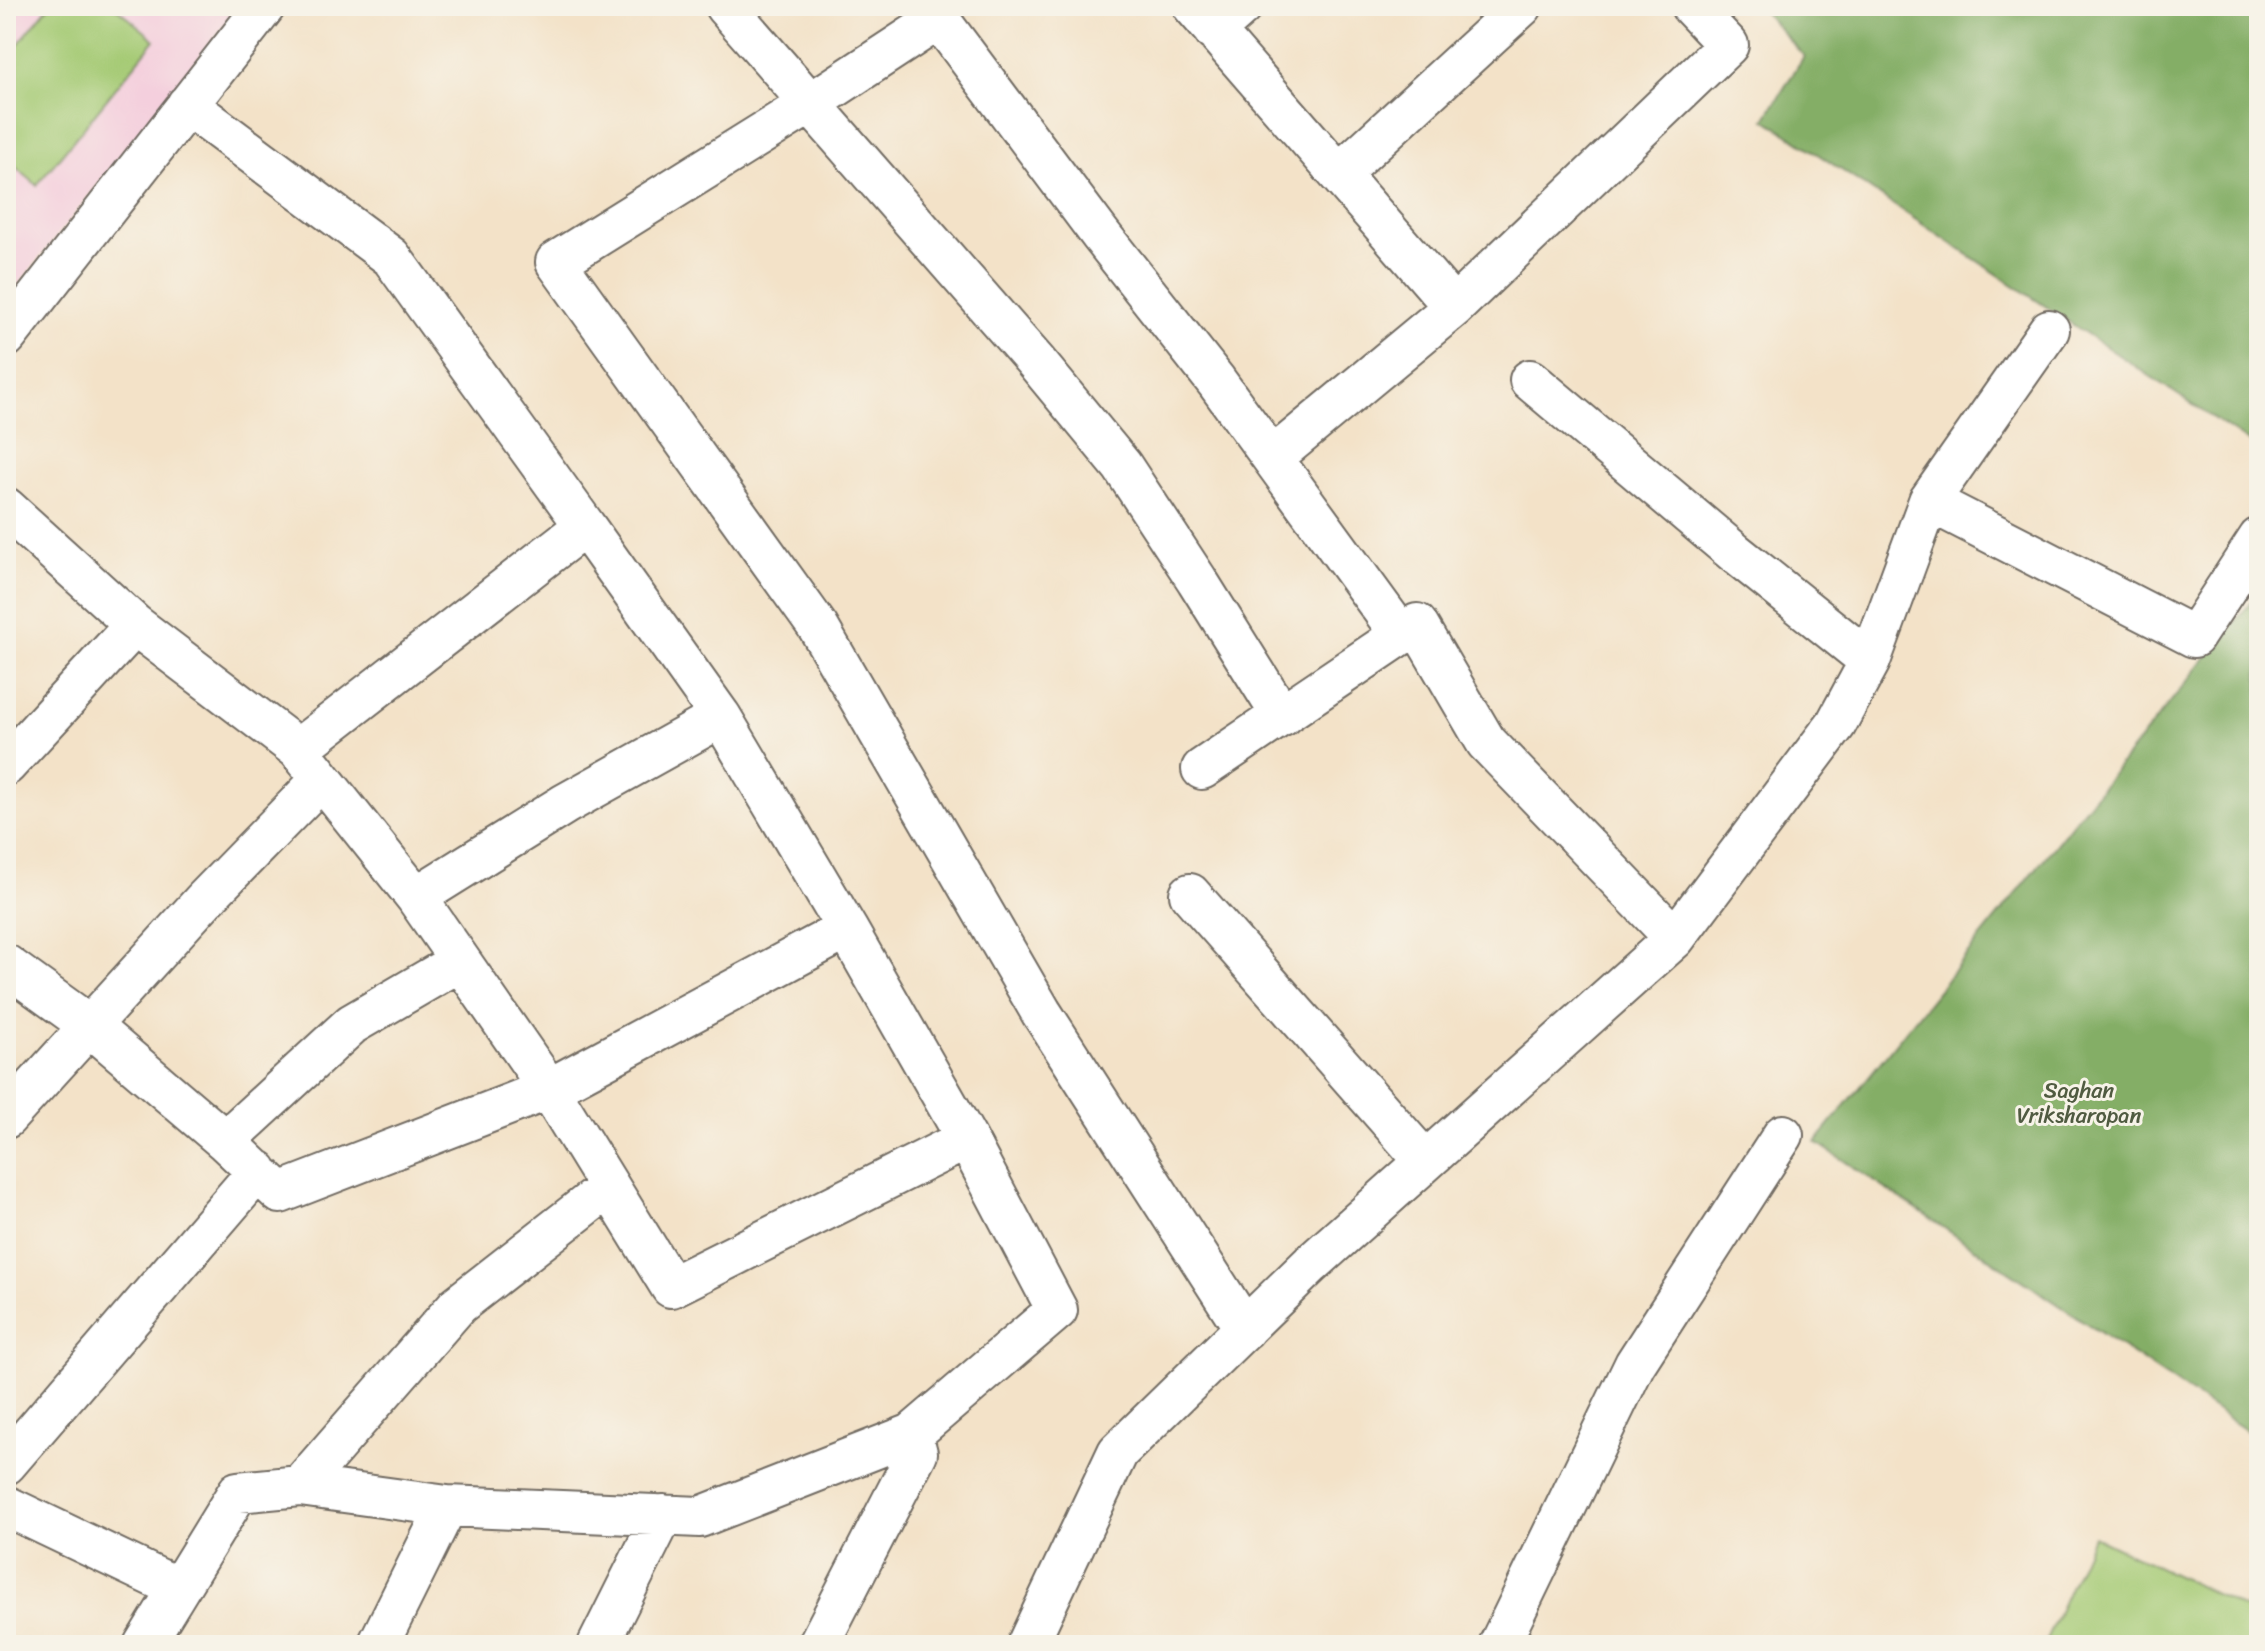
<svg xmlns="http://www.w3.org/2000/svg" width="2265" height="1651" viewBox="0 0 2265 1651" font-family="Sriracha,sans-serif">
<rect width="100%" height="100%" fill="#f7f3e8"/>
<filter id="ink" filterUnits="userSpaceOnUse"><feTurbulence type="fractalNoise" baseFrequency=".0125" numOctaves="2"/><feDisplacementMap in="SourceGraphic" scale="16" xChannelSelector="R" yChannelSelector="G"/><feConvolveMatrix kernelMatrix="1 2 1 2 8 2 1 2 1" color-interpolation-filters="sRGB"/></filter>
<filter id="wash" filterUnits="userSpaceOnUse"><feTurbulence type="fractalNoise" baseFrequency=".006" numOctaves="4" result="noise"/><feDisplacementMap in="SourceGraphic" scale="32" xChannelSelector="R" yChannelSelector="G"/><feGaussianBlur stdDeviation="1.8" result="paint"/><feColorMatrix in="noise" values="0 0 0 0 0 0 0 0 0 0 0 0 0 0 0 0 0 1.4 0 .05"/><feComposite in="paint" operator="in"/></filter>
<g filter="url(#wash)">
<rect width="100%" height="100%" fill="#f3e2c8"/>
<path fill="#f4cfdd" d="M6 6H240L6 300Z"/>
<path fill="#a5ca74" stroke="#687a50" stroke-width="2" d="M49 6H114L155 40 37 185 6 159V59Z
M2093 1536 2259 1615V1645H2044Z"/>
<path fill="#84ae66" stroke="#586c48" stroke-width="2" d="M1758 6H2259V449L1765 119 1804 56Z
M2259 592V1439L1816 1142Z"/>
</g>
<g filter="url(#ink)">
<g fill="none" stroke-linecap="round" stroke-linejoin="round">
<g stroke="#716b62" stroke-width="44">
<path id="street" d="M725 6 1037 363 1122 466 1197 580 1282 716
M931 6 939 19 811 103 556 262 818 627 1041 1012 1245 1329
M1193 6 1454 307
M939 19 1100 234 1216 381 1401 635
M1214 31 1242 6
M1339 174 1522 6
M6 337 265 6
M1530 380 1735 553 1870 661
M1272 458 1454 307 1728 45 1691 6
M1929 501 2194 637 2259 538
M6 508 135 625 6 765
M585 526 721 717
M135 625 298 749 585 526 391 257 187 105
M298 749 416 897 549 1089 280 1193 225 1141 352 1024 460 961
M1202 769 1417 624 1486 742 1675 938
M1190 894 1425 1161
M416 897 565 804 721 717 847 929
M847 929 967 1139 671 1287 549 1089Z
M6 965 89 1025 225 1141
M6 1118 204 900 322 779
M609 1187 458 1305 300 1486 447 1506 700 1517 912 1434 1057 1310 967 1139
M6 1464 258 1171
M6 1506 178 1588
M144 1645 238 1492 300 1486
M378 1645 447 1506
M598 1645 663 1515
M818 1645 917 1453 912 1434
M1027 1645 1118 1452 1311 1264 1675 938 1836 724 1870 661 1929 501 2049 330
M1499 1645 1635 1364 1783 1135"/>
</g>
<use href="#street" stroke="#fff" stroke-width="40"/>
</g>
</g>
<g text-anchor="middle" stroke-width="6" stroke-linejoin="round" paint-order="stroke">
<g font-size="22" fill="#505b41" stroke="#f7f3e8">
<text x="2079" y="1098">Saghan<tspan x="2079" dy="25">Vriksharopan</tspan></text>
</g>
</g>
<rect width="2265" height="1651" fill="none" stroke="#f7f3e8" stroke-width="32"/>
</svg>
